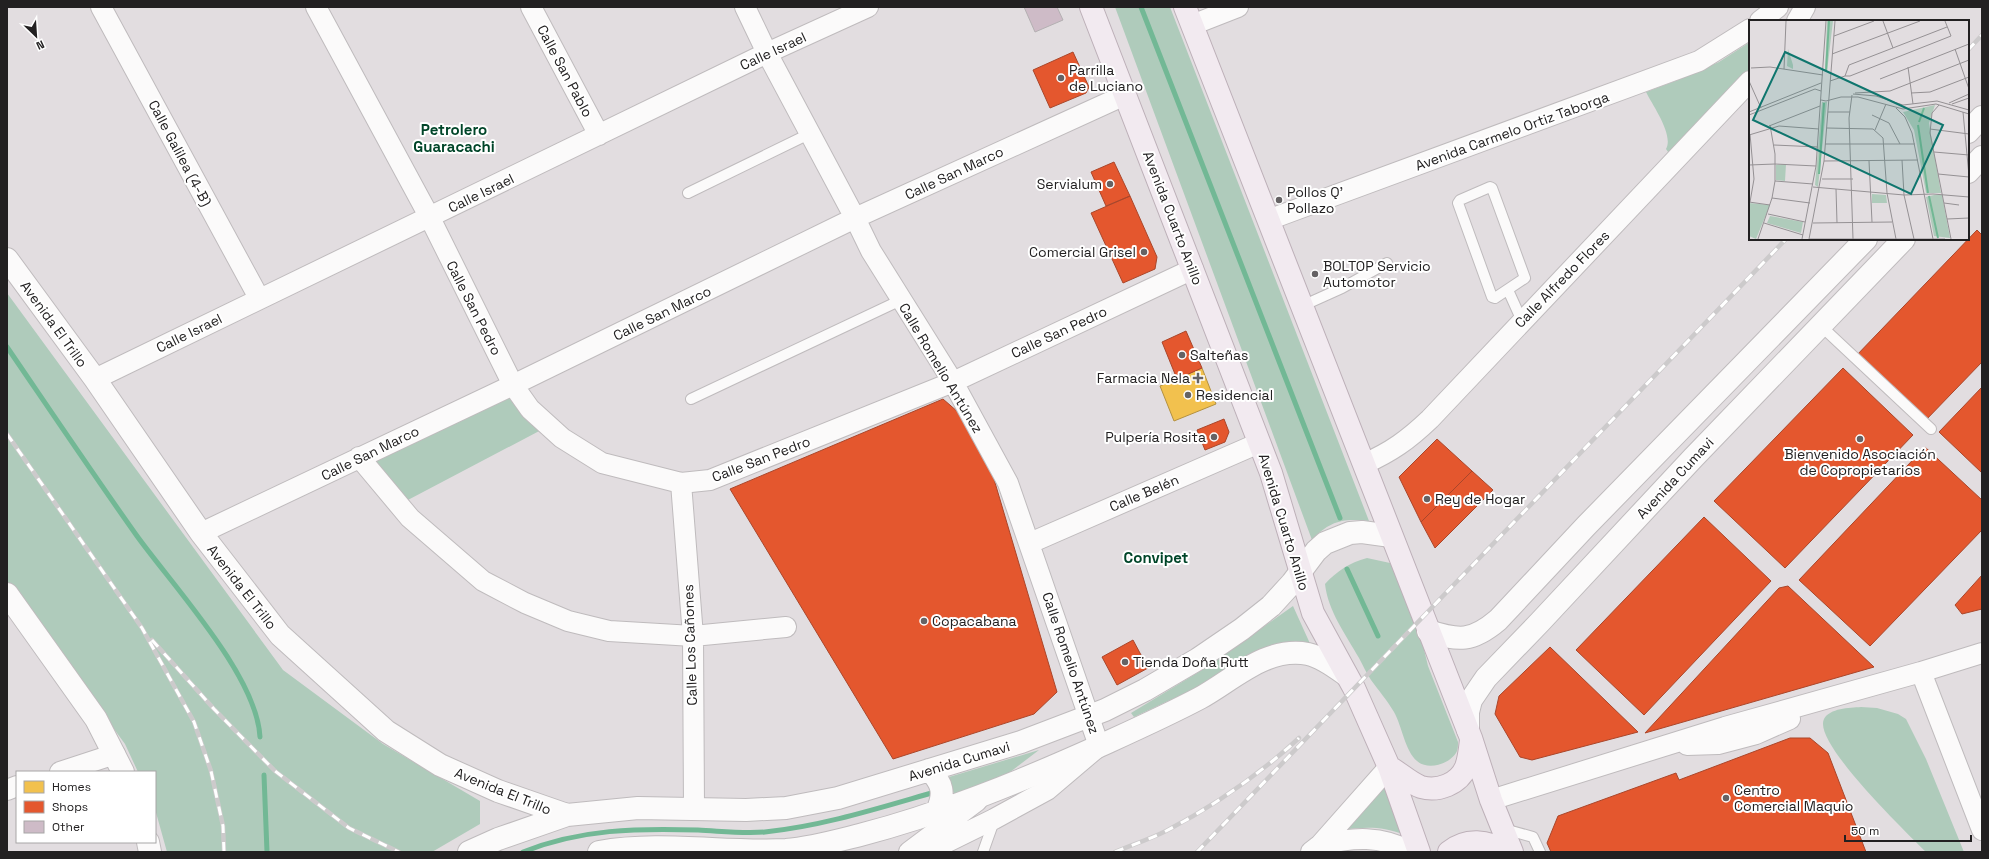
<svg xmlns="http://www.w3.org/2000/svg" width="1989" height="859" viewBox="0 0 1989 859" font-family="'Space Grotesk',sans-serif">
<rect width="100%" height="100%" fill="#e2dde0"/>
<path fill="#afcbbb" d="M1115 7H1170L1369 521C1342 518 1330 521 1312 540Z
M1750 42V75L1671 156 1666 149C1674 135 1653 106 1646 92L1678 80 1719 62Z
M7 293 283 670 383 744 480 801V824L432 852H167L155 809V772H138L125 744 7 583Z
M507 398 515 401 543 429 406 501 376 463 378 459Z
M1367 558 1390 563 1400 581 1421 637 1428 666 1458 742C1458 744 1458 748 1457 751 1451 764 1428 771 1417 761 1405 751 1402 726 1394 712 1387 700 1379 691 1371 680 1366 673 1363 665 1359 658 1346 635 1328 611 1325 584 1337 571 1349 563 1367 558Z
M1293 606 1312 648C1298 642 1287 642 1272 647L1198 687 1134 717 1131 713 1202 670Z
M1861 707 1877 708 1898 714 1906 719 1926 759 1964 852H1926C1908 834 1812 742 1824 719 1830 708 1849 708 1861 707Z
M1039 750 997 782 955 798 949 777Z
M1386 786 1405 835C1380 826 1367 827 1341 830Z"/>
<path fill="#f2c14e" stroke="#b49140" d="M1202 368 1216 404 1174 421 1160 386Z"/>
<path fill="#e4572e" stroke="#aa462a" d="M1073 52 1089 87 1086 93 1050 108 1033 70Z
M1114 162 1130 196 1106 206 1091 172Z
M1130 196 1157 257 1155 269 1123 283 1091 213Z
M1977 230 1982 235V362L1924 422 1855 357Z
M1186 331 1202 368 1177 379 1162 342Z
M1843 368 1913 435 1785 568 1714 501Z
M1982 387V473L1939 432Z
M943 399 966 419 988 459 1057 692 1034 714 893 759 730 489Z
M1224 419 1229 432 1225 442 1205 450 1197 430Z
M1437 439 1472 471 1421 522 1399 477Z
M1925 447 1982 500V530L1870 646 1799 580Z
M1472 471 1493 490 1435 548 1421 522Z
M1704 517 1771 581 1644 715 1576 650Z
M1982 575V609L1962 614 1955 605Z
M1788 586 1874 667 1645 733 1779 588Z
M1133 640 1148 668 1117 685 1102 657Z
M1550 647 1638 732 1532 760 1520 757 1495 714 1499 696Z
M1790 738H1810L1828 753 1866 852H1551L1547 843 1558 816 1676 773 1679 780Z"/>
<g fill="none" stroke-linecap="round" stroke-linejoin="round">
<path stroke="#72b895" stroke-width="5" d="M1141 7 1340 518
M7 347C50 410 93 474 137 536 173 586 257 676 260 737
M1347 569 1378 636
M264 775 267 852
M523 852C580 829 638 828 698 830 720 831 743 834 765 832 823 826 879 808 935 792"/>
</g>
<path fill="#cebbc7" stroke="#b4b0b2" d="M1024 7H1057L1063 20 1035 32Z"/>
<g fill="none" stroke-linecap="round" stroke-linejoin="round">
<g stroke="#bfbbbd" stroke-width="12">
<path id="service" d="M1490 187 1492 188 1525 278 1495 298 1492 297 1458 203 1460 200Z
M688 193 809 134
M1508 290 1522 321
M1302 306 1342 288 1387 263
M1820 325 1931 429
M691 399 901 300
M1504 829 1533 837 1540 852
M983 852 994 821"/>
</g>
<g stroke="#bfbbbd" stroke-width="22">
<path id="minor" d="M101 7 259 298
M316 7 430 218 513 385 530 409 562 438 602 463 681 483 710 480 953 382 1193 269
M531 7 599 135
M745 7 767 53 855 218 871 251 953 382 1008 483 1099 746 1047 790 994 819 927 852
M1760 21 1778 7
M1797 21 1805 7
M1192 25 1238 7
M1268 220 1699 61 1750 29
M95 379 767 53 868 7
M359 457 410 518 483 581 525 603 568 621 609 631 693 636 786 627
M1364 464C1391 452 1408 440 1430 419L1750 81
M681 483 693 636 694 808
M201 533 513 385 855 218 1125 95
M1030 543 1259 443
M1921 672 1982 830
M1687 745 1718 744 1756 734 1790 719
M60 772 115 754
M7 790 17 786
M1491 800 1725 727 1921 672 1982 653
M1320 845C1353 837 1381 835 1412 852
M909 852 977 801
M1311 852 1320 845 1389 767"/>
</g>
<g stroke="#bfbbbd" stroke-width="24">
<path id="tertiary" d="M1968 132 1982 117
M1968 172 1982 157
M1428 631C1459 641 1472 642 1498 620L1586 526 1866 239
M1468 730V712L1471 700 1486 678 1540 622 1693 458 1904 239"/>
</g>
<g stroke="#bfbbbd" stroke-width="24">
<path id="secondary" d="M7 259 95 379 201 533 280 635 386 731 440 765 498 791 567 815
M7 594 96 719 123 772
M929 770C943 783 945 794 937 811
M148 842 150 852
M469 852 498 839 567 815 638 808 746 810 786 808 838 798 1021 742 1105 710 1145 690 1198 659 1242 629 1271 606 1292 583 1316 551 1325 543 1350 533 1362 532 1391 536
M599 852C661 841 723 853 786 850 811 848 836 841 860 835 941 814 1019 782 1095 748 1130 732 1166 716 1200 698 1233 680 1266 646 1308 654 1322 657 1335 667 1346 675"/>
</g>
<g stroke="#bdb0b8" stroke-width="24">
<path id="trunk" d="M1091 7 1271 473 1313 613 1354 688 1389 767 1419 852
M1185 7 1471 738 1491 800 1512 852
M1389 767C1400 773 1410 783 1421 787 1438 792 1459 784 1466 767 1469 759 1470 749 1471 740
M1449 852C1466 838 1488 840 1505 852"/>
</g>
<use href="#service" stroke="#fbfafa" stroke-width="10"/>
<use href="#minor" stroke="#fbfafa" stroke-width="20"/>
<use href="#tertiary" stroke="#fbfafa" stroke-width="22"/>
<use href="#secondary" stroke="#fbfafa" stroke-width="22"/>
<use href="#trunk" stroke="#f2eaf0" stroke-width="22"/>
<g stroke="#cccacb" stroke-width="4.5">
<path id="rail" d="M1968 50 1982 35
M7 434 142 628 194 722 211 771 223 826 224 852
M152 640 214 709 275 771 349 828 399 852
M1115 852C1132 845 1150 839 1166 831 1214 806 1260 774 1299 738
M1197 852 1786 239"/>
</g>
<use href="#rail" stroke="#fff" stroke-width="3" stroke-dasharray="9" stroke-linecap="butt"/>
</g>
<g fill="#656264" stroke="#fff" stroke-width="1.5">
<circle cx="1061" cy="78" r="4"/>
<circle cx="1110" cy="184" r="4"/>
<circle cx="1279" cy="200" r="4"/>
<circle cx="1144" cy="252" r="4"/>
<circle cx="1315" cy="274" r="4"/>
<circle cx="1182" cy="355" r="4"/>
<path d="M1196 372h4v4h4v4h-4v4h-4v-4h-4v-4h4z"/>
<circle cx="1188" cy="395" r="4"/>
<circle cx="1214" cy="437" r="4"/>
<circle cx="1860" cy="439" r="4"/>
<circle cx="1427" cy="499" r="4"/>
<circle cx="924" cy="621" r="4"/>
<circle cx="1125" cy="662" r="4"/>
<circle cx="1726" cy="798" r="4"/>
</g>
<g text-anchor="middle" stroke-width="4" stroke-linejoin="round" paint-order="stroke">
<g font-size="14" fill="#222021" stroke="#fff">
<text transform="translate(773 51) rotate(-25)" y="5">Calle Israel</text>
<text transform="translate(565 71) rotate(62)" y="5">Calle San Pablo</text>
<text transform="translate(1512 131) rotate(-20)" y="5">Avenida Carmelo Ortiz Taborga</text>
<text transform="translate(180 153) rotate(62)" y="5">Calle Galilea (4-B)</text>
<text transform="translate(954 173) rotate(-25)" y="5">Calle San Marco</text>
<text transform="translate(481 193) rotate(-26)" y="5">Calle Israel</text>
<text transform="translate(1173 218) rotate(69)" y="5">Avenida Cuarto Anillo</text>
<text transform="translate(1562 279) rotate(-46)" y="5">Calle Alfredo Flores</text>
<text transform="translate(474 308) rotate(63)" y="5">Calle San Pedro</text>
<text transform="translate(662 313) rotate(-26)" y="5">Calle San Marco</text>
<text transform="translate(54 324) rotate(54)" y="5">Avenida El Trillo</text>
<text transform="translate(1059 332) rotate(-25)" y="5">Calle San Pedro</text>
<text transform="translate(189 333) rotate(-26)" y="5">Calle Israel</text>
<text transform="translate(941 368) rotate(59)" y="5">Calle Romelio Antúnez</text>
<text transform="translate(370 453) rotate(-26)" y="5">Calle San Marco</text>
<text transform="translate(761 459) rotate(-21)" y="5">Calle San Pedro</text>
<text transform="translate(1675 478) rotate(-47)" y="5">Avenida Cumavi</text>
<text transform="translate(1144 493) rotate(-23)" y="5">Calle Belén</text>
<text transform="translate(1284 522) rotate(73)" y="5">Avenida Cuarto Anillo</text>
<text transform="translate(242 587) rotate(52)" y="5">Avenida El Trillo</text>
<text transform="translate(690 645) rotate(-92)" y="5">Calle Los Cañones</text>
<text transform="translate(1071 663) rotate(71)" y="5">Calle Romelio Antúnez</text>
<text transform="translate(959 761) rotate(-17)" y="5">Avenida Cumavi</text>
<text transform="translate(503 791) rotate(22)" y="5">Avenida El Trillo</text>
</g>
<g font-size="14" fill="#222021" stroke="#fff" text-anchor="start">
<text x="1069" y="75">Parrilla<tspan x="1069" dy="16">de Luciano</tspan></text>
<text x="1102" y="189" text-anchor="end">Servialum</text>
<text x="1287" y="197">Pollos Q'<tspan x="1287" dy="16">Pollazo</tspan></text>
<text x="1136" y="257" text-anchor="end">Comercial Grisel</text>
<text x="1323" y="271">BOLTOP Servicio<tspan x="1323" dy="16">Automotor</tspan></text>
<text x="1190" y="360">Salteñas</text>
<text x="1190" y="383" text-anchor="end">Farmacia Nela</text>
<text x="1196" y="400">Residencial</text>
<text x="1206" y="442" text-anchor="end">Pulpería Rosita</text>
<text x="1860" y="459" text-anchor="middle">Bienvenido Asociación<tspan x="1860" dy="16">de Copropietarios</tspan></text>
<text x="1435" y="504">Rey de Hogar</text>
<text x="932" y="626">Copacabana</text>
<text x="1133" y="667">Tienda Doña Rutt</text>
<text x="1734" y="795">Centro<tspan x="1734" dy="16">Comercial Maquio</tspan></text>
</g>
<g font-size="15" font-weight="bold" fill="#004529" stroke="#fff">
<text x="454" y="135">Petrolero<tspan x="454" dy="17">Guaracachi</tspan></text>
<text x="1156" y="563">Convipet</text>
</g>
</g>
<g transform="translate(1749 20)">
<rect width="220" height="220" fill="#e2dde0"/>
<path d="M78 1H84L78 52 76 51ZM39 29 44 45V49L38 46ZM73 82H78L69 167 66 165ZM186 85 180 103 192 173H177L165 110 154 92ZM37 144 36 161 27 160V145ZM123 174 137 175 138 183H123ZM185 175H193L201 218 185 216 177 177ZM0 183 21 185 7 219 0 216ZM21 196 54 202 52 213 18 203Z" fill="#afcbbb"/>
<path fill="none" stroke="#72b895" stroke-width="2" d="M77 51 80 1M170 102 175 88M169 105 179 173M70 154 75 83M180 176 189 218"/>
<path fill="none" stroke="#959194" stroke-width="1" d="M134 1 144 28M85 16 125 1M206 29 220 69M83 34 171 1M159 47 164 84M2 48 21 47 74 55M35 49 37 1M96 56H101L202 16 196 1M131 59 220 24M0 61 12 88M81 61 96 56 100 45 198 7M106 73 141 71 220 40M162 73 181 72 220 57M104 74 127 76 154 85 188 81 220 90M103 75 100 98 104 219M72 80 77 81 92 77H109L154 89 187 84 220 94M200 83 220 74M203 84 220 78M190 85 183 93 181 113 202 219M147 88 156 97 163 113 184 219M0 92 72 63M79 92H101M214 92 220 156M0 95 66 69 72 71M123 95 140 103 151 124M20 106 71 86M78 108 124 109 134 118 138 173 147 219M181 109 220 114M126 110 137 84M0 115 30 106 70 109M76 124H166M25 125 69 127M185 132 220 135M153 140 155 175 165 219M75 141 169 140M120 141 123 202M0 145 26 144 67 146M189 154 220 157M73 159H104M26 161 64 164M64 167 155 175 184 174 220 177M87 169 88 203M23 178 61 183M0 182 21 185M1 182 5 159 1 114M195 183 210 185M19 194 56 202M198 199 220 198M15 203 54 215M64 203 143 202M9 219 23 178 26 161V134L21 105M53 219 67 146 77 1M60 219H196M60 219 75 141 86 1"/>
<path fill="#0f766e" fill-opacity="0.15" stroke="#0f766e" stroke-width="2" d="M36 32 194 105 162 174 4 100Z"/>
<rect width="220" height="220" fill="none" stroke="#222021" stroke-width="2"/>
</g>
<rect width="1989" height="859" fill="none" stroke="#222021" stroke-width="16"/>
<rect x="16" y="771" width="140" height="72" fill="#ffffff" stroke="#a7a6a6"/>
<rect x="24" y="781" width="20" height="12" fill="#f2c14e" stroke="#a7a6a6"/>
<text x="52" y="791" font-size="12" fill="#222021">Homes</text>
<rect x="24" y="801" width="20" height="12" fill="#e4572e" stroke="#a7a6a6"/>
<text x="52" y="811" font-size="12" fill="#222021">Shops</text>
<rect x="24" y="821" width="20" height="12" fill="#cebbc7" stroke="#a7a6a6"/>
<text x="52" y="831" font-size="12" fill="#222021">Other</text>
<g transform="translate(36 36) rotate(155)" stroke="#ffffff" stroke-width="3" paint-order="stroke">
<path d="M0-3L7 15L0 10L-7 15Z" fill="#222021"/>
<text y="-6" font-size="11" font-weight="bold" text-anchor="middle" fill="#222021">N</text>
</g>
<path d="M1845 835v6h126v-6" fill="none" stroke="#222021" stroke-width="2"/>
<text x="1851" y="835" font-size="12" fill="#222021" stroke="#ffffff" stroke-width="3" paint-order="stroke">50 m</text>
</svg>
